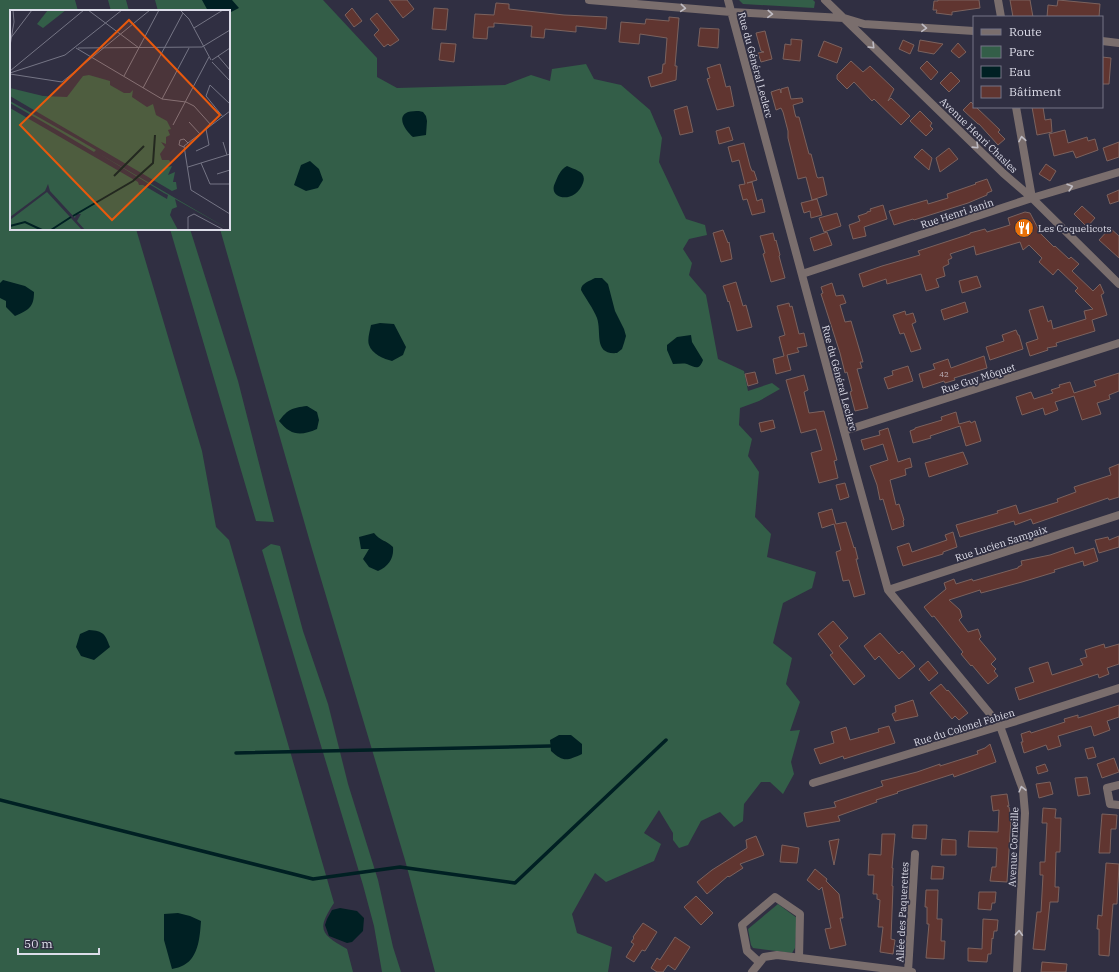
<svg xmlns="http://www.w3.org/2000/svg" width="1119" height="972" viewBox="0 0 1119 972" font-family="'IBM Plex Serif',serif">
<rect width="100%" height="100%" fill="#302f42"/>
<path fill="#335e48" d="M0 0H75L78 11H11V229H136L202 451 216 527 229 540 334 903C316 930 321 934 347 949L353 972H0Z
M108 0H126L129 11H111Z
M155 0H323L377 58V77L397 88 505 85 531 75 550 81 552 69 586 64 594 79 621 85 650 110 662 138 659 162 686 219 705 225 707 235 689 239 683 249 692 263 689 275 706 295 718 359 744 371 748 391 772 383 780 389 759 401 740 408 739 425 752 439 748 456 759 472 755 517 771 534 767 557 816 572 812 588 783 603 773 643 792 658 786 684 800 702 790 731 800 730 791 762 794 774 783 794 770 782H761L744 804 743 821 734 827 720 812 701 821 688 845 679 848 673 840V833L659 810 644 833 661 844 654 861 606 882 595 873 572 914 577 933 612 947 608 972H435L405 860 312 549 220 229H229V11H158Z
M739 0H813L815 2 814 8 743 4Z
M170 229H190L238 381 274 522 256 521Z
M271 544 280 546 303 631 328 704 348 784 378 880 393 947 401 972H382L374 926 363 885 262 550Z
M778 904 797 918 795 948 792 953 753 948 751 945 748 929Z"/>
<path fill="#002023" d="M202 0H232L239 8 229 13V11H208Z
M419 111 423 112 426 116 427 121 426 135 413 137C407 132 395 117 408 112 411 111 416 111 419 111Z
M310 161 319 169 323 180 318 188 306 191 294 185 301 165Z
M567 166C576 170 587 172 583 183 575 205 547 199 555 183 558 176 560 170 567 166Z
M595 278H602L608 284 615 311 624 329 626 336 624 343 622 349 617 353C593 355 602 333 597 318 593 308 586 299 581 290 581 283 590 281 595 278Z
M3 280 25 286 34 292C34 308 28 310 15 316L6 307V301L0 298V283Z
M380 323 394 324 406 347 403 355 392 361C384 359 372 354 369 345 367 339 370 331 371 325Z
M691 335 692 342 703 360C699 371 695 367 687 364 683 363 678 364 673 364L667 350V345L677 337Z
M307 406 317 412 319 420 317 429C301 436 291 436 279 421 288 409 292 408 307 406Z
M374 533C380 541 386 540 393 547 394 558 389 566 378 571L369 567 363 559 369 549H361L359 537Z
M89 630C104 631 105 634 110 647L94 660 81 656 76 647 80 634Z
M559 735H571L582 744V754C567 761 563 762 551 751L550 740Z
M340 908 357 911 364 918 363 931 352 942 347 943 329 936 325 925 327 919 332 910Z
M178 913 190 916 201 921C200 935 199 957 184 965 181 967 176 968 172 969L164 940V914Z"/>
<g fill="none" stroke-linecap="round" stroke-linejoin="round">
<path stroke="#002023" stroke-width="3.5" d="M236 753 550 746
M0 800 313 879 400 867 515 883 666 740"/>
</g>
<path fill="#603530" stroke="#7b625e" d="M389 0H407L414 9 403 18Z
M938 0H979L980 8 952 12V15L936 13 937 10H933L934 1H938Z
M1010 0H1030L1033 17H1013Z
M1058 0 1100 4 1099 17H1047L1048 5 1057 6Z
M496 3 509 4V9L564 15 607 17 606 29 576 26V32L545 29 544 38 531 37 532 26 494 23V27H488L487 39 473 38 475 14 494 15Z
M352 8 362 21 354 27 345 15Z
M434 8 448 9 446 30 432 29Z
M377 13 399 40 390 46 388 44 384 47 374 35 379 30 370 19Z
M669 17 679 18 675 66H677L676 80 651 87 648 77 662 73 663 64H665L667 38 640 34 639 44 619 42 621 22 645 24 646 19 669 21Z
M700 28 719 29 718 48 698 46Z
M765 31 772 59 761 62 758 53 764 52 761 51 756 33Z
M791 39 802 40 800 61 783 59 785 44 791 45Z
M903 40 914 45 910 54 899 49Z
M920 40 943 44 934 54 918 51Z
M824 41 842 48 837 63 818 56Z
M441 43 456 44 454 62 439 60Z
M958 43 966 52 959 58 951 51Z
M1102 57 1111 58 1109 84H1102Z
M851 61 863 72 870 66 894 89 888 101 891 98 910 116 901 125 874 99 872 101 854 82 847 89 837 79V75Z
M927 61 938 72 931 80 920 68Z
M720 64 726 87 730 86 734 106 717 110 707 79 710 78 707 68Z
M951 72 960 81 949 92 940 83Z
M788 87 791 99 802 98 803 102 793 105 795 114 796 117H799L809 154H811L817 177 818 178 823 177 827 195 812 200 806 177 798 179 788 138V131L783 112 781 108 776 110 771 92 780 89 781 93V89Z
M971 102 974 105V107H976L1000 130 998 132 1005 139 998 145 979 124H978L963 110Z
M687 106 693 132 680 135 674 110Z
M1032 107H1043L1045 120 1051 119 1052 132 1037 135Z
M920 111 932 123 930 126 933 129 926 136 910 121Z
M729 127 733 140 719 144 716 131Z
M1065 130 1068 143 1087 137 1088 141 1095 139 1098 150 1076 158 1073 151 1054 156 1049 134Z
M1119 142V157L1107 161 1103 148Z
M744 143 750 166 752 171H754L757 180 747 183 752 182 757 201 762 199 765 212 752 215 747 199 743 200 739 185 745 184 739 160 732 162 728 147Z
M949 148 958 159 940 172 936 158Z
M922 149 932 158 929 170 914 157Z
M1046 164 1056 171 1050 181 1039 174Z
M987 179 992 191 987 193V195L968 203 914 220 913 219 894 225 889 211 927 200 928 204 948 198 947 194 976 184 975 183Z
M1119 190V201L1110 204 1107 195Z
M817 199 822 215 811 218 810 211 804 213 801 203Z
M883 205 887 219 864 227 866 236 853 239 849 225 860 221 858 216 867 213V212L871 211 870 209Z
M1082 206 1095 218 1087 227 1074 214Z
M1025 212 1030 213 1041 234 1054 247 1055 246 1069 259 1071 257 1079 264 1072 271 1093 291 1100 284 1104 293 1101 295 1107 315 1092 320 1095 331 1056 343 1057 346 1047 348 1048 350 1030 356 1026 343 1038 339 1029 310 1043 306 1048 322 1051 320 1053 329 1086 319 1084 311 1093 309 1075 291 1078 288 1058 269 1053 275 1039 262 1042 258 1029 245 1023 250 1020 242 976 255 974 246 950 254 952 258 948 260 949 264 943 267 945 276 936 279 939 287 926 291 921 274 887 284 886 279 863 287 859 274 882 266 920 255 918 251 970 234V233L985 229 987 232 1010 225 1008 218Z
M837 213 841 226 824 232 819 218Z
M1110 228 1119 236V258L1099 240Z
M723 230 728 243 729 242 732 259 721 262 713 233Z
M827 232 832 245 814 251 810 238Z
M773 233 775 241 776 240 780 255 779 256 785 278 771 282 763 254 765 253 760 236Z
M977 276 981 287 962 293 959 281Z
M736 282 743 306 746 305 752 327 737 331 729 301 728 302 723 286Z
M832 283 836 296 843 295 846 303 840 305 845 322 851 321 863 362H860L862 368 857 369 868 408 855 411 850 392 852 391 847 372 845 373 840 353 821 294 823 293 821 287Z
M965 302 968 312 944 320 941 310Z
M789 303 790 307 792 306 799 334 804 333 807 346 797 348 799 352 787 355 791 370 776 374 773 359 784 356 779 337 785 335 777 306Z
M905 311 906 315 913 313 916 322 912 324 921 349 911 352 904 333 900 334 893 315Z
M1016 330 1018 335H1019L1023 349 990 360 986 347 1004 341 1002 335Z
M984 356 987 368 954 378 955 380 945 383 944 381 923 388 919 374 935 369 933 364 948 359 951 368Z
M908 366 913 381 888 389 884 378 893 375 892 371Z
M755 372 758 383 748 386 745 374Z
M1119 373V391L1109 395 1110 399 1097 403 1101 414 1082 420 1074 396 1055 402 1058 410 1045 415 1043 408 1022 415 1016 397 1031 392 1034 399 1053 393 1051 390 1060 387 1059 385 1070 382 1074 393 1096 386 1094 381Z
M804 375 808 390 804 392 809 413 824 411 837 460 834 461 838 478 819 483 811 453 822 450 816 429 801 433 786 380Z
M956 412 959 424 970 421 971 423 975 421 981 441 966 446 960 426 930 436 931 438 913 443 910 431 915 429V428L942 420 941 417Z
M773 420 775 428 761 432 759 423Z
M888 428 898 462 910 458 912 467 905 469 906 475 890 480 896 505 899 504 904 520 903 521 904 526 892 530 883 499 880 500 877 485 870 466 888 460 883 444 864 450 861 440 880 435 879 431Z
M963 452 968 464 929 477 925 463Z
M1119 464V497L1109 500 1108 498 1033 524 1031 519 1015 525 1014 521 960 537 956 525 998 513 997 511 1016 505 1019 514 1058 502 1057 499 1076 492 1074 487 1111 475 1109 468Z
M845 483 849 497 840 500 836 485Z
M832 509 836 524 846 522 854 548 855 547 858 559H856L865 594 854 597 849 580 843 581 836 552 841 550 834 524 822 528 818 513Z
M953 532 957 547 943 552V554L903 566 897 547 909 543 912 552 947 540 945 535Z
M1119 536V547L1099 553 1095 540 1108 537 1109 540Z
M1073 547 1075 554 1094 548 1098 561 1084 566 1083 561 1054 570 1055 572 1022 582 981 593 980 590 949 600 960 610 962 617 959 620 968 632 978 629 981 637 979 639 996 659 991 664 996 669 994 671 998 676 988 684 972 665 971 666 961 654 963 652 934 616 932 617 924 607 946 589 944 583 954 579 956 584 972 579 973 581 1018 568V567L1022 565 1021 561 1050 555Z
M833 621 848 638 839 646 865 676 854 685 830 655 833 653 818 634Z
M880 633 899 654 902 651 915 666 899 679 879 656 875 660 864 646Z
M1104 644 1105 648 1119 644V664L1107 668 1109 674 1099 678 1098 674 1019 700 1015 688 1034 682 1029 668 1048 662 1052 675 1083 665 1080 659 1087 657 1085 650Z
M928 661 938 673 929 681 919 669Z
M941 684 947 691 948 690 968 713 959 720 955 716 952 719 930 693Z
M913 700 918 716 895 721 892 714 896 712 895 706Z
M1119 705V717L1107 721 1110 730 1094 736 1091 726 1058 736 1061 746 1048 750 1046 745 1024 753 1021 742H1023L1021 734 1030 731 1031 733 1065 722 1064 719 1078 715V718Z
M889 726 895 743 844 759 843 756 820 764 814 749 834 743 831 732 846 727 850 740 879 732 878 729Z
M990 744 996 762 954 777 953 774 897 792 898 793 876 800 877 802 838 816 840 821 807 827 804 813 836 807 834 802 883 786 881 781 917 772 940 764V766L978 754 977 751 985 748Z
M1093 747 1096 757 1088 759 1085 749Z
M1114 758 1119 772 1102 778 1097 764Z
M1045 764 1048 771 1038 774 1036 767Z
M1087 777 1090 794 1078 796 1075 778Z
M1050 782 1053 794 1039 798 1036 784Z
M1007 794 1009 806H1007L1009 807 1011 819 1007 882 990 881 992 867H996L997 848 968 847 969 831 998 832 999 810 993 811 991 796Z
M1043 808 1056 809 1055 818H1061L1060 852H1056L1055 887H1059L1058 902H1050L1045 950 1033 949 1037 912H1041L1043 875H1040V862H1045L1047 823H1042Z
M1102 814 1117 815 1116 829H1111L1110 853H1099Z
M913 825H927L926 839 912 838Z
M882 834H895L892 868H893L892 886H893L891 939 895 940 893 954 880 952 883 927H878L880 900 877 899V894H873L874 875H868L869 854 881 855Z
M756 836 764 855 740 864 743 868 729 877 728 876 707 894 697 882 712 870 747 848 746 840Z
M839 839 834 865 829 841Z
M942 839 956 840V855H941Z
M782 845 799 848 797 863 780 862Z
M1106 863 1119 864 1117 904H1113L1109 956 1099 955V929H1097L1098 915 1102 916Z
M932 866 944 867 943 879H931Z
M815 869 827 879 826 881 839 894 843 918H840L846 945 830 949 825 929 831 928 822 887 819 890 807 880Z
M926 890H938L937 919H942L941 941H945L944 959 926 958 929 924H927V907H925Z
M979 892H996L995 903H992L991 910 978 909Z
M696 896 713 913 701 925 684 907Z
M983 919 998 920 997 931H994L993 939 992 938 991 954H988L987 962 968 961V948L982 949Z
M643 923 657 932 645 951 642 950 634 962 626 957 634 944 631 942 634 938 633 937Z
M675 937 690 947 675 970 668 965 663 972H657L651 968 657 958 660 960Z
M1042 962 1067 964 1066 972H1041Z"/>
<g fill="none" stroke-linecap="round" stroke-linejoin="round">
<path stroke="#7a6e6d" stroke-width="8" d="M589 0 731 12 844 18 864 24 974 31
M728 0 844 431 888 590 1000 726 1023 790 1025 813 1017 972
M825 0 1003 173 1032 198 1119 284
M998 0 1001 17
M1102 41 1119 43
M1016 107 1032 198
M802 274 1032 198 1119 172
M844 431 1119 343
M888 590 1119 515
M813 783 1010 723 1119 688
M1119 785 1107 788 1110 804 1119 805
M759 962 747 951 742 925 775 897 800 914 799 958
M752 972 764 957 777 955 912 972
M908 972 915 854"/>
</g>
<defs><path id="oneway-chevron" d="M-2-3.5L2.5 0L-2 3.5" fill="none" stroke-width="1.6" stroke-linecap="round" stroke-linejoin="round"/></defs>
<g stroke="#bfbcc4">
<use href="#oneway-chevron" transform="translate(683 8) rotate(5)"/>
<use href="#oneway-chevron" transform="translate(770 14) rotate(3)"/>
<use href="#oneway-chevron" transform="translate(924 28) rotate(4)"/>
<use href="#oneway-chevron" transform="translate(872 46) rotate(45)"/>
<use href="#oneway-chevron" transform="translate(1022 139) rotate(-100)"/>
<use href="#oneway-chevron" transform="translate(976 146) rotate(44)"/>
<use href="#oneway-chevron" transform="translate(1070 187) rotate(-17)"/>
<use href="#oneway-chevron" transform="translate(1022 789) rotate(-104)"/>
<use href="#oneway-chevron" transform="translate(1019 933) rotate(-87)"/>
</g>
<defs>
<g id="restaurant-disc" transform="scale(1)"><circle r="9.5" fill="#e8710a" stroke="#302f42"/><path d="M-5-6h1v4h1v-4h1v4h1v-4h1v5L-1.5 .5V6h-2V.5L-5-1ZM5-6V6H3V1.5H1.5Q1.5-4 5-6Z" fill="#fff"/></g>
</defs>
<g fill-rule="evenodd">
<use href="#restaurant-disc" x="1024" y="228"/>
</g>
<g text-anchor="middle" stroke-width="3.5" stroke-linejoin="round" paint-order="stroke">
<g font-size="8" fill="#beb3bb">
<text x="944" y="377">42</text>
</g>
<g font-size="10" fill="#dddde9" stroke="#302f42">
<text transform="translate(756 65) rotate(75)" y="4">Rue du Général Leclerc</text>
<text transform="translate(979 135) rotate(44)" y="4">Avenue Henri Chasles</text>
<text transform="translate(957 213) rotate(-18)" y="4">Rue Henri Janin</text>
<text transform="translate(840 378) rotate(75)" y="4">Rue du Général Leclerc</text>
<text transform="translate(978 378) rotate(-18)" y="4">Rue Guy Môquet</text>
<text transform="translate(1001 543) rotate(-18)" y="4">Rue Lucien Sampaix</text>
<text transform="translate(964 727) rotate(-17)" y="4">Rue du Colonel Fabien</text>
<text transform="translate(1013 847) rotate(-88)" y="4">Avenue Corneille</text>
<text transform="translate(902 912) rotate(-87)" y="4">Allée des Paquerettes</text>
</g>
<g font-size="10" fill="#dddde9" stroke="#302f42" text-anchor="start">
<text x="1038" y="232">Les Coquelicots</text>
</g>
</g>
<g transform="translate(10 10)">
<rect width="220" height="220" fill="#302f42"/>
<path d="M38 0H56L33 18 27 14ZM79 65 100 71V75L114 83H120L123 80 122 87 137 97 143 94 146 105 157 111 161 119 158 120 160 125 156 127V134L151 132 155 137 150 144 152 150H159L161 153 157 157 162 156 158 165 165 162 163 172H166L167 179 162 181 0 86V78L33 86 57 87 73 66ZM0 91 69 130 86 140 84 142 47 120 0 93ZM0 98 128 172 129 175H133L157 189 158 185 154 183 88 143 220 220 165 189 167 197 162 199 160 205 168 220H75L67 211 71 204H66L65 208 40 181 38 174 35 181 0 207ZM37 182 72 220H0V210Z" fill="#335e48"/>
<path fill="none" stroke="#002023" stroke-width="2" d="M104 166 134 136M63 206 123 171 143 153 145 125M0 216 15 212 32 220M41 220 61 207"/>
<path fill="none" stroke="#757585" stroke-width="1" d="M78 0 129 38M170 0 179 9 201 50M184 18 213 0M0 29 22 0M0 36 4 12 3 0M66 38 152 89 176 92 184 96 201 115M68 38 192 37 220 20M208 46 220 60M202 50 220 38M202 52 220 71M0 61 74 0M0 63 55 45 112 0M0 64 52 72 140 0M114 66 149 0M133 78 173 3M152 89 179 38M220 101 174 136 181 180 220 204M213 107 196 86 200 75 220 94M179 112 190 124M163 115 199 47M213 132 217 145M174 137 169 135 170 130 174 129 178 133M186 141 199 135 196 119M191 153 200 174H220M178 157 220 144M207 164 220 160M178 220V207L184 204 214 220"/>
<path fill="#e8590c" fill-opacity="0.15" stroke="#e8590c" stroke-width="2" d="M119 10 210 105 102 210 10 115Z"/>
<rect width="220" height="220" fill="none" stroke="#dddde9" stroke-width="2"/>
</g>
<rect x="973" y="16" width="130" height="92" fill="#302f42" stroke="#757585"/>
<rect x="981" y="29" width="20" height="6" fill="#7a6e6d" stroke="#757585"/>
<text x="1009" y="36" font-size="12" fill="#dddde9">Route</text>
<rect x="981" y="46" width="20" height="12" fill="#335e48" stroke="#757585"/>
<text x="1009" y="56" font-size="12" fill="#dddde9">Parc</text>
<rect x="981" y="66" width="20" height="12" fill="#002023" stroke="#757585"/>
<text x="1009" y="76" font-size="12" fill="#dddde9">Eau</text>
<rect x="981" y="86" width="20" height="12" fill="#603530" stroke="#757585"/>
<text x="1009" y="96" font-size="12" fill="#dddde9">Bâtiment</text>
<path d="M18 948v6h81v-6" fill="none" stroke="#dddde9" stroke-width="2"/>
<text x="24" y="948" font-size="12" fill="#dddde9" stroke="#302f42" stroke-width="3" paint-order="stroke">50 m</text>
</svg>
